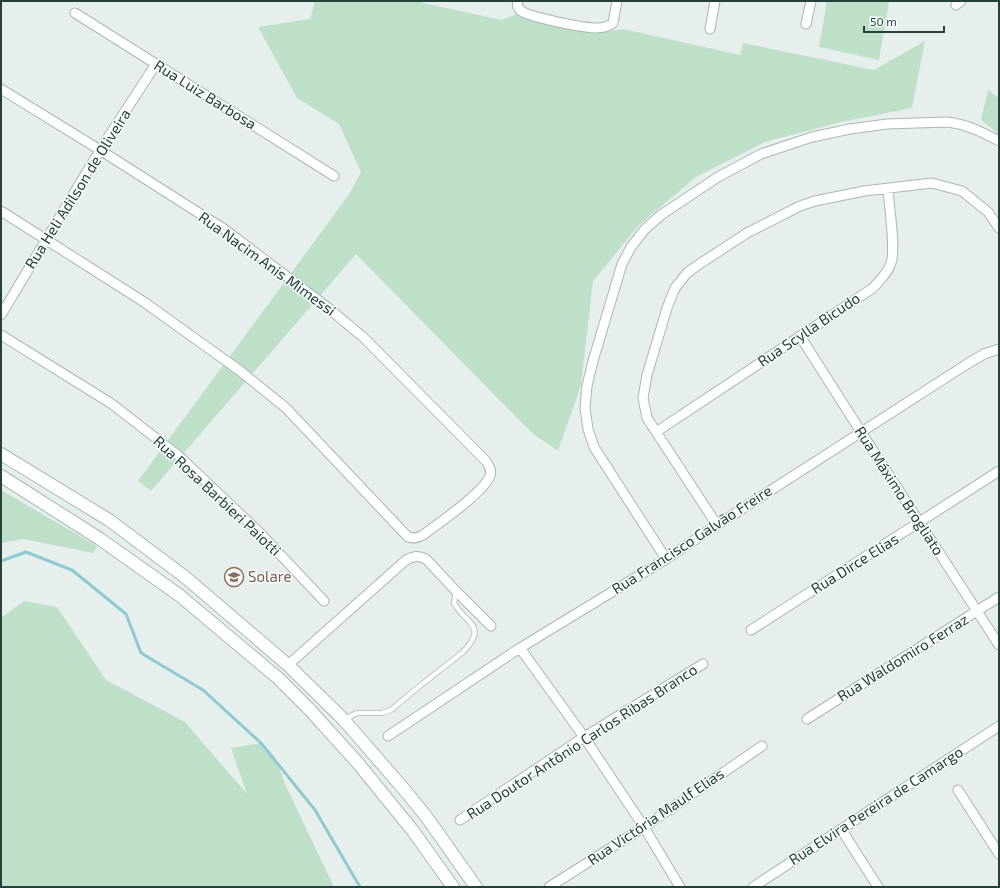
<svg xmlns="http://www.w3.org/2000/svg" width="1000" height="888" viewBox="0 0 1000 888" font-family="'Exo 2',sans-serif">
<rect width="100%" height="100%" fill="#e6efeb"/>
<path fill="#bfe0c8" d="M315 1H421L423 3 502 20 517 14 605 32 623 29 740 55 743 43 874 70 925 41 912 108 841 122 765 142 696 177 639 225 593 281 581 385 558 451 532 433 356 254 151 491 138 481 350 193 361 172 339 124 297 98 258 27 310 19Z
M827 1H889L879 60 819 47Z
M988 90 999 98V134L981 120Z
M1 490 97 546 93 553 24 539 1 543Z
M24 601 57 607 106 680 185 722 247 794 231 748 261 743 278 764 286 786 334 887H1V614L2 617Z"/>
<g fill="none" stroke-linecap="round" stroke-linejoin="round">
<path stroke="#8ec9d4" stroke-width="3" d="M1 561 26 552 72 570 126 614 141 653 203 690 261 743 315 810 360 887"/>
<g stroke="#a8b8b2" stroke-width="6">
<path id="lane" d="M345 719 357 713H382L391 710 416 689 463 652C489 625 465 624 454 603L456 591"/>
</g>
<g stroke="#a8b8b2" stroke-width="11">
<path id="street" d="M518 1C517 4 517 7 520 10 527 17 584 28 596 28 602 28 608 27 613 23L617 1
M956 5 961 1
M75 13 334 176
M806 24 811 1
M710 29 715 1
M1 89 100 150 224 229 327 307 363 337 486 461C489 466 492 470 490 476 483 493 439 523 423 535 418 538 414 539 408 537L286 408 239 370 144 302 1 211
M1 315 100 150 156 64
M1 335 112 404 180 457 260 533 324 601
M800 336 861 432 999 645
M656 432 873 288C880 280 888 273 891 263 896 248 889 207 888 189
M717 525 647 418 643 398 647 375 667 308 675 288 687 273 698 265 747 233 800 206 815 201 864 191 932 183 962 191 988 212 999 228
M666 559 594 447 588 429 585 408 587 386 593 361 622 264 631 247 645 229 661 215 718 177 761 154 812 137 850 129 887 124 947 122C966 124 982 132 999 141
M751 630 999 471
M520 648 584 737 644 827 680 887
M288 665 406 560C414 556 418 555 426 559L456 591 491 626
M807 719 999 597
M388 736 520 648 666 559 717 525 967 364 984 354 999 349
M958 790 999 854
M460 820 584 737 703 664
M841 829 878 887
M549 887 644 827 762 746
M753 887 999 726"/>
</g>
<g stroke="#a4bbb3" stroke-width="14">
<path id="secondary" d="M1 454 109 520 185 577 288 665 344 720 408 794 428 819 476 887
M1 476 100 539 179 595 278 678 310 710 357 762 413 831 453 887"/>
</g>
<use href="#lane" stroke="#fff" stroke-width="4.5"/>
<use href="#street" stroke="#fff" stroke-width="9"/>
<use href="#secondary" stroke="#fff" stroke-width="12"/>
</g>
<defs>
<g id="school-ring" transform="scale(1)"><circle r="9.5" fill="#f7fbf9" stroke="#8d6e63" stroke-width="1.5"/><path d="M0-5L7-2L0 1L-7-2ZM-4 1L0 2.5L4 1V4Q0 6-4 4Z" fill="#8d6e63"/></g>
</defs>
<g fill-rule="evenodd">
<use href="#school-ring" x="234" y="577"/>
</g>
<g text-anchor="middle" stroke-width="3" stroke-linejoin="round" paint-order="stroke">
<g font-size="15" fill="#24423a" stroke="#f7fbf9">
<text transform="translate(205 95) rotate(32)" y="5">Rua Luiz Barbosa</text>
<text transform="translate(78 189) rotate(-58)" y="5">Rua Heli Adilson de Oliveira</text>
<text transform="translate(267 264) rotate(36)" y="5">Rua Nacim Anis Mimessi</text>
<text transform="translate(809 330) rotate(-34)" y="5">Rua Scylla Bicudo</text>
<text transform="translate(899 491) rotate(57)" y="5">Rua Máximo Brogliato</text>
<text transform="translate(217 496) rotate(43)" y="5">Rua Rosa Barbieri Paiotti</text>
<text transform="translate(692 540) rotate(-33)" y="5">Rua Francisco Galvão Freire</text>
<text transform="translate(855 564) rotate(-32)" y="5">Rua Dirce Elias</text>
<text transform="translate(903 658) rotate(-32)" y="5">Rua Waldomiro Ferraz</text>
<text transform="translate(582 742) rotate(-33)" y="5">Rua Doutor Antônio Carlos Ribas Branco</text>
<text transform="translate(876 806) rotate(-33)" y="5">Rua Elvira Pereira de Camargo</text>
<text transform="translate(656 817) rotate(-34)" y="5">Rua Victória Maulf Elias</text>
</g>
<g font-size="15" fill="#785e54" stroke="#f7fbf9" text-anchor="start">
<text x="248" y="582">Solare</text>
</g>
</g>
<rect width="1000" height="888" fill="none" stroke="#24423a" stroke-width="4"/>
<path d="M864 26v6h80v-6" fill="none" stroke="#24423a" stroke-width="2"/>
<text x="870" y="26" font-size="12" fill="#24423a" stroke="#f7fbf9" stroke-width="3" paint-order="stroke">50 m</text>
</svg>
